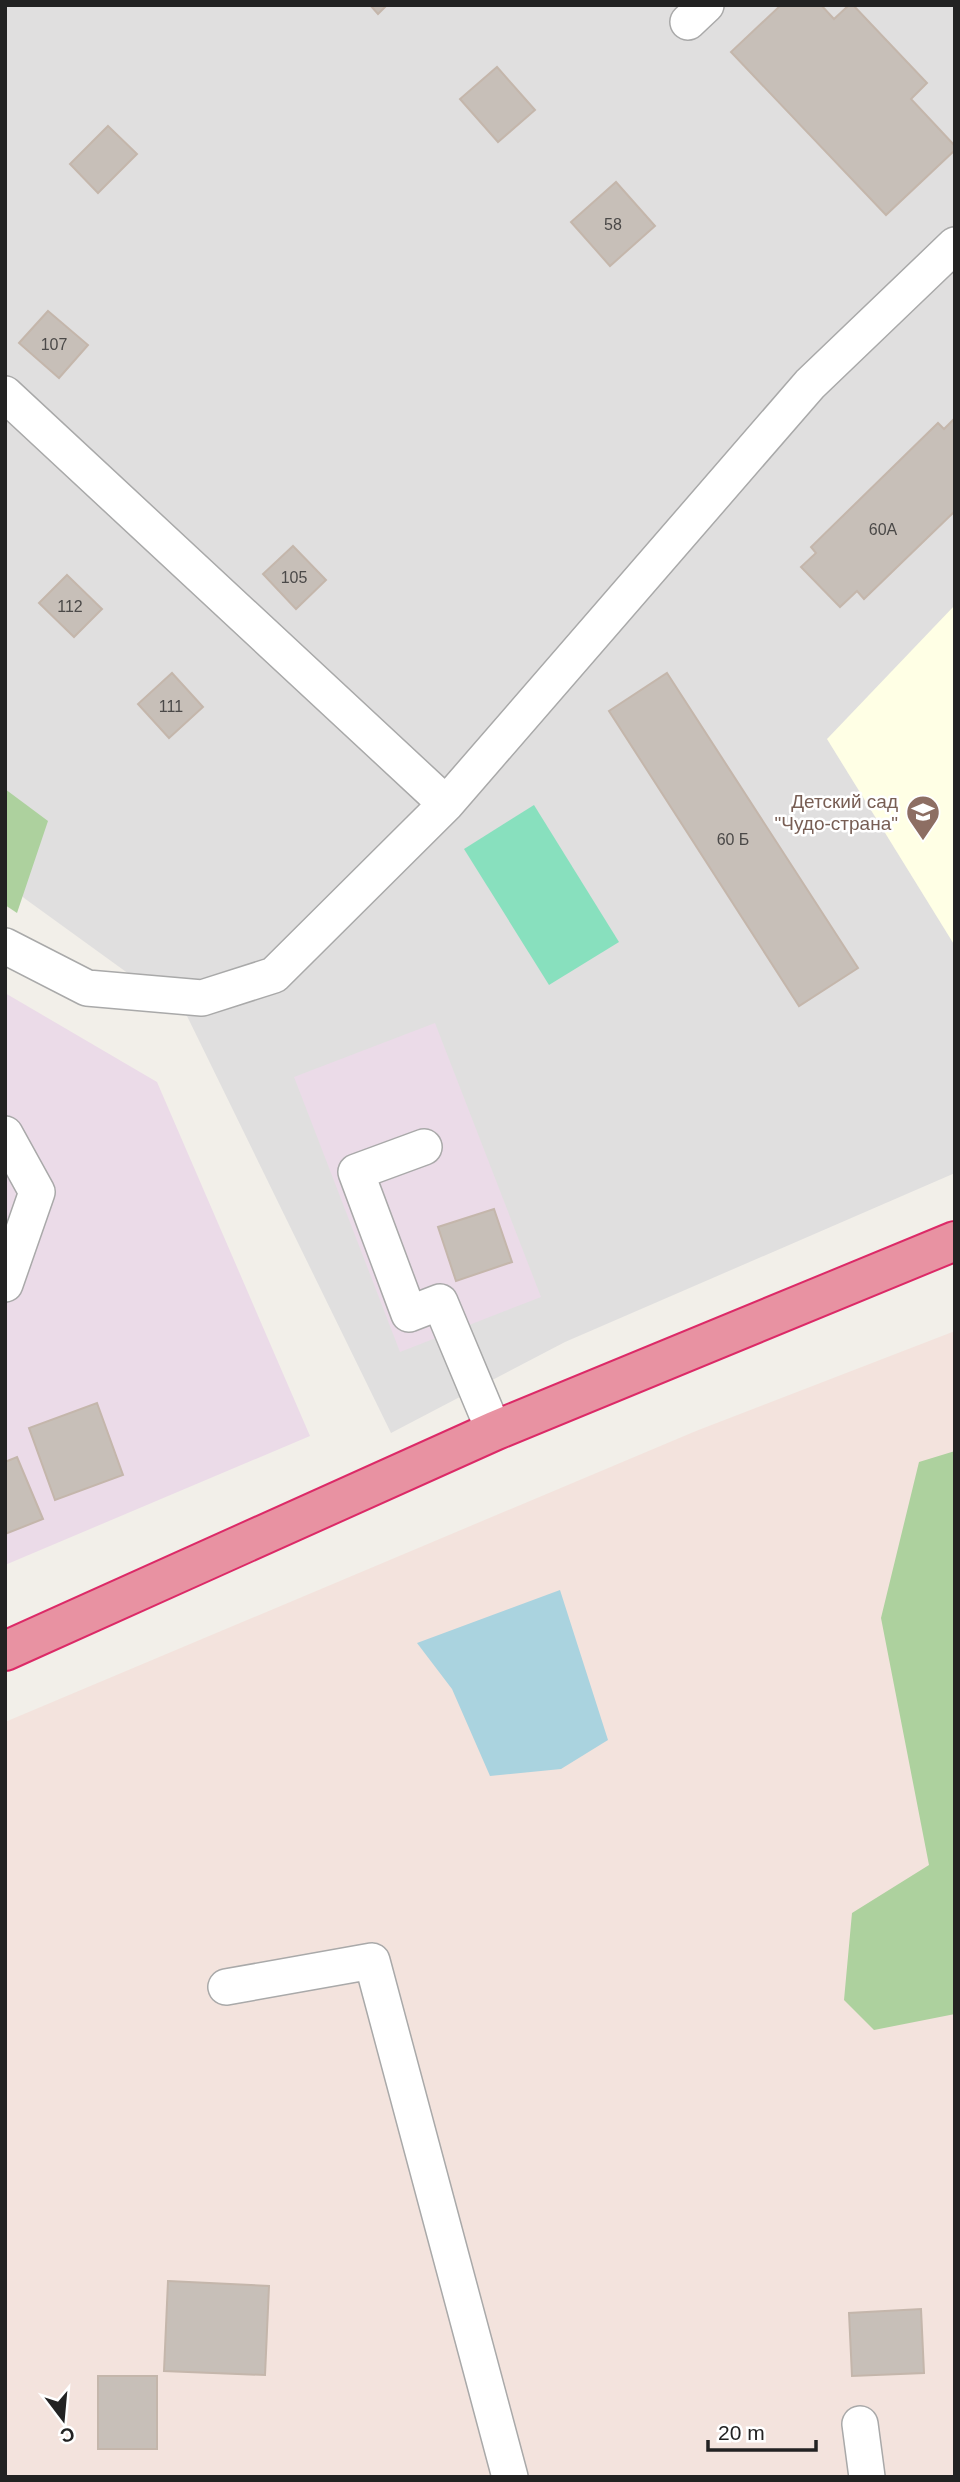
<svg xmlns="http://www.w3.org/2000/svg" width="960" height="2482" viewBox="0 0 960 2482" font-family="Helvetica,sans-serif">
<rect width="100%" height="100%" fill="#f2efe9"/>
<path fill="#e0dfdf" d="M5 5H955V1173L565 1342 391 1433 187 1016 24 898 5 878Z"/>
<path fill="#ebdbe8" d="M5 993 157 1082 310 1436 5 1565Z
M435 1023 541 1297 400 1352 294 1077Z"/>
<path fill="#ffffe5" d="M955 605V946L827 739Z"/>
<path fill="#f3e3dd" d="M955 1331V2477H5V1722L696 1431Z"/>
<path fill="#add19e" d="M5 789 48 821 17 913 5 905Z
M955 1451V2014L874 2030 844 2000 852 1913 929 1865 881 1618 919 1462Z"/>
<path fill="#88e0be" d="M534 805 619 942 549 985 464 849Z"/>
<path fill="#aad3df" d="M560 1590 608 1740 561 1769 490 1776 452 1689 417 1643Z"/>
<path fill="#c7bfb8" stroke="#c4b6ab" stroke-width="2" d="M370 5H387L378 14Z
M781 5H821L834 19 849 5H853L927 83 911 99 955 146V150L886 215 731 52Z
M497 67 535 110 498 142 460 99Z
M108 126 137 154 98 193 70 164Z
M616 182 655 226 610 266 571 222Z
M48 311 88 345 59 378 19 343Z
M955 418V511L864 599 857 591 840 607 801 567 816 553 811 547 938 423 944 429Z
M293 546 326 580 296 609 263 574Z
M67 575 102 609 74 637 39 603Z
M172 673 203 707 169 738 138 704Z
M667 673 858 968 799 1006 609 711Z
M494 1209 512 1262 456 1281 438 1227Z
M97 1403 123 1475 55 1500 29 1428Z
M17 1457 43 1519 5 1534V1462Z
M168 2281 269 2286 265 2375 164 2371Z
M921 2309 924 2373 852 2376 849 2313Z
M98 2376H157V2449H98Z"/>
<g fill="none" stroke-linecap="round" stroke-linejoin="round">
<g stroke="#a9a9a9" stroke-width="38">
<path id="minor" d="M688 22 706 5
M5 394 446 804
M5 946 87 988 202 998 274 975 446 804 810 384 955 245
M5 1134 37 1192 5 1284
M424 1147 356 1172 409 1314 440 1302 494 1431
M226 1987 372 1961 510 2477
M860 2424 867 2477"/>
</g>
<g stroke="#dc2a67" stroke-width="42">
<path id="highway" d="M5 1651 494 1431 955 1241"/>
</g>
<use href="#minor" stroke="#fff" stroke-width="35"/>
<use href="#highway" stroke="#e892a2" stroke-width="38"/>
</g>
<defs>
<g id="school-pin" transform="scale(1.75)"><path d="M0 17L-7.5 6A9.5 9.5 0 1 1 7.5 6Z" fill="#8d6e63" stroke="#fff"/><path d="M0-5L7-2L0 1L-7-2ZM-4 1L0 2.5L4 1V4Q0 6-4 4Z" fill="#fff"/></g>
</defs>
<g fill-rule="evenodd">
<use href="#school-pin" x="923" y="812"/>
</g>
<g text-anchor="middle" stroke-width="5" stroke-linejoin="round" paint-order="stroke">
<g font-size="16" fill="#4b4948">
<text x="613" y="230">58</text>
<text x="54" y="350">107</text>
<text x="883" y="535">60А</text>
<text x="294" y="583">105</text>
<text x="70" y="612">112</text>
<text x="171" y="712">111</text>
<text x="733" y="845">60 Б</text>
</g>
<g font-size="19" fill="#785e54" stroke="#fff" text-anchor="end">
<text x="898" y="808">Детский сад<tspan x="898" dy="22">"Чудо-страна"</tspan></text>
</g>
</g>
<rect width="960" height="2482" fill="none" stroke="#222222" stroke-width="14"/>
<g transform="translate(63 2419) rotate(164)" stroke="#ffffff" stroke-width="5" paint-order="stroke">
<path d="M0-5L12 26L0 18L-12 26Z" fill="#222222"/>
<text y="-10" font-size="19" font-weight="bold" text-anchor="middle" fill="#222222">С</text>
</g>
<path d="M708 2440v10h108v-10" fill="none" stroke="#222222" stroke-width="3.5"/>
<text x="718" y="2440" font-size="21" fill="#222222" stroke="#ffffff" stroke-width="5" paint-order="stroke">20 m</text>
</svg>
